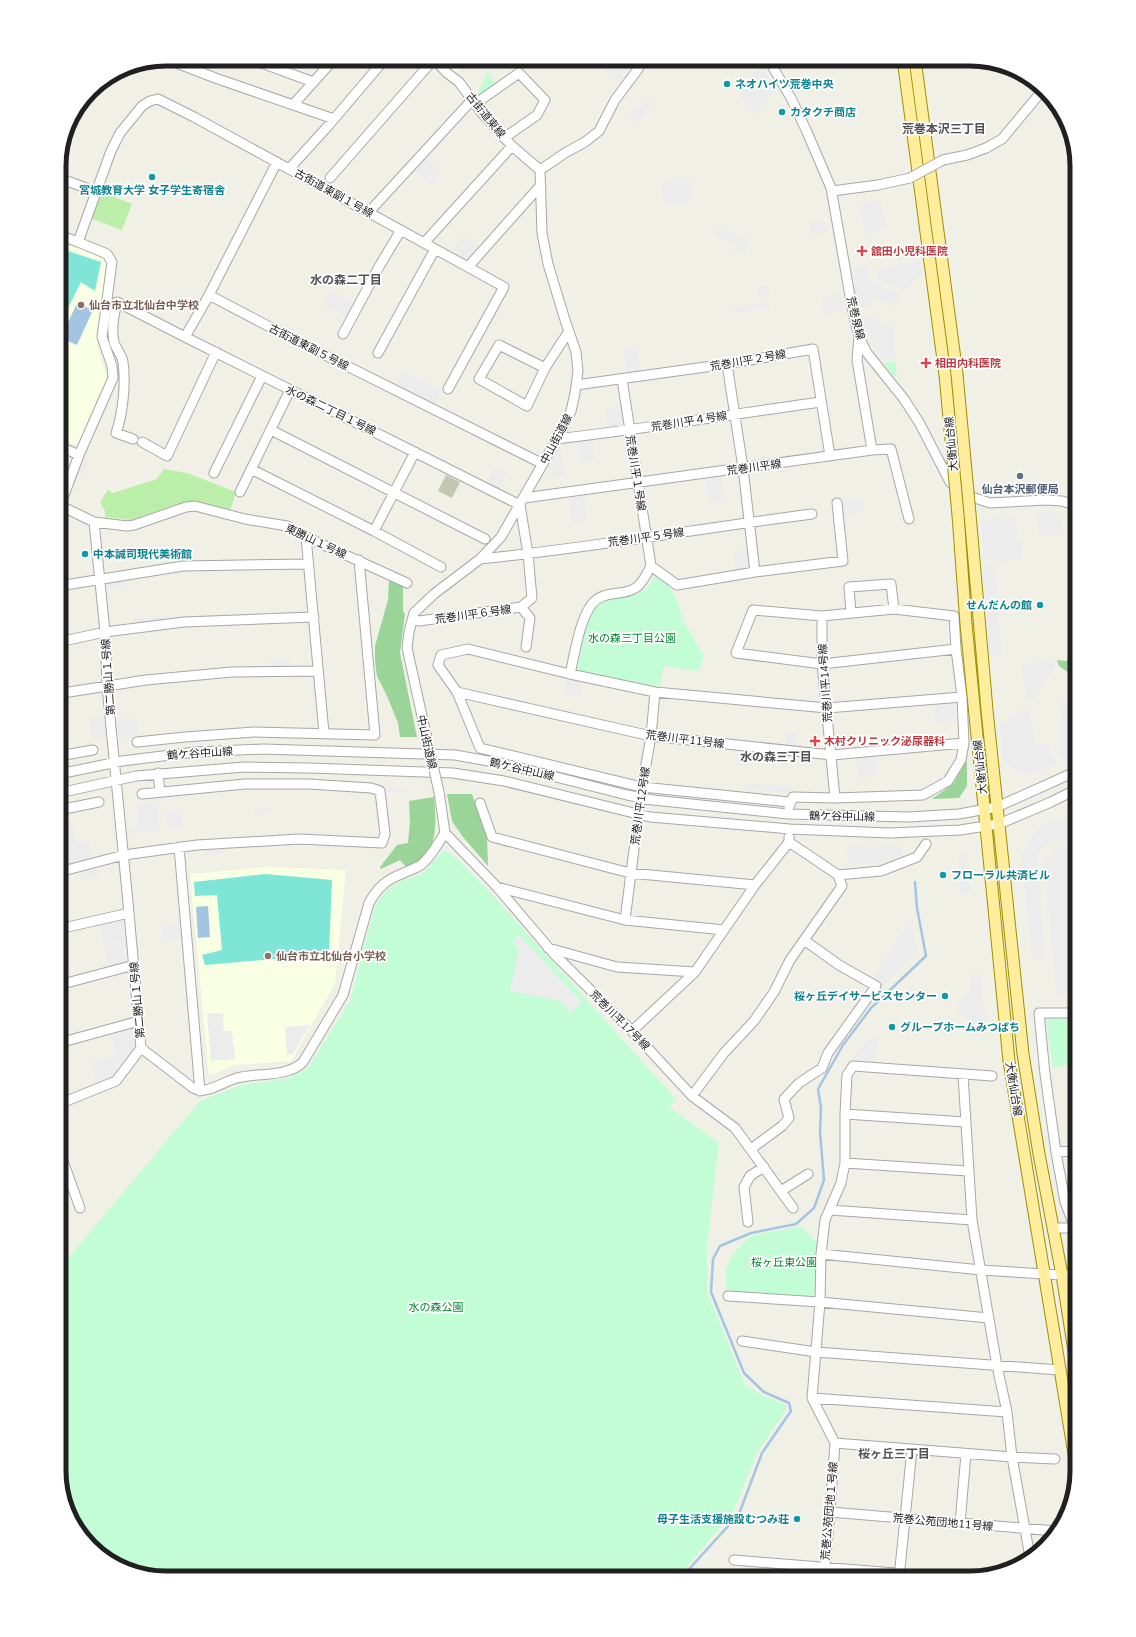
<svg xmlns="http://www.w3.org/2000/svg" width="1136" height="1637" viewBox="0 0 1136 1637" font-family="'Nunito Sans','Noto Sans JP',sans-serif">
<rect width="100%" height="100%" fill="#f1f0e6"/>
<path fill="#f8ffe2" d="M438 59H468L457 72Z
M59 241 103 254 110 264 97 346 107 377 84 442 76 445 59 439Z
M266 867 346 870 335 984 291 1061 233 1065 209 1076 190 874Z"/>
<path fill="#c2c7b1" d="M446 475 460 482 452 498 438 491Z"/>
<path fill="#bbeea9" d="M100 191 132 204 122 230 90 218Z
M164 469 187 473 236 492 230 511 190 502 177 504 131 520 105 517V511L100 502 108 490 113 493 157 479Z"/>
<path fill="#9bd498" d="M957 59H976L992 64C983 64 962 66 957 59Z
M389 580 403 586V611L405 614 400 653 417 737H400L398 723 387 696 377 676 375 662V646L388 600Z
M1077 649V679L1059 666 1057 660 1066 661Z
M966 761 967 763V786L959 798 932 799 954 783Z
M447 794H472L487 837 488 866 463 837 452 821Z
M434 797C436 817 439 850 418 862 414 864 410 865 406 867L400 860 381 869 380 867 397 845 408 843 410 822 409 801Z"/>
<path fill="#c2fdd5" d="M488 71 496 85 480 97H476Z
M895 361 897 376H894L883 363Z
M655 575 668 584 678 602 683 620 704 657 698 671 664 666 660 687 580 672 578 670V666C582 650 584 622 594 609 612 587 643 608 655 575Z
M444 850 454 856 486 888 677 1100 669 1107 719 1143 707 1246V1292L745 1385 762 1395 786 1405V1410L758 1451 733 1512 679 1576V1578H160L113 1563 73 1524 59 1471V1269L200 1101 241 1085 290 1078 308 1068 351 999 363 948 376 904 387 890 401 881 422 874Z
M1058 1018 1077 1020V1063L1053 1068 1046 1019Z
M797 1227 803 1228 818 1243 815 1297 726 1292V1269L734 1253 747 1239 754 1235Z"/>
<path fill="#7fe5d7" d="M59 248 101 262 95 291 81 282 59 326Z
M266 874 332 880 329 954 205 965 202 955 222 950 217 895 195 896 194 882Z"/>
<path fill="#ececec" d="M612 59H621L629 64 618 81 604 72Z
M760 62 775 89 758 115 746 106 739 94Z
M645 99 652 103 638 123 627 115 634 106 638 109Z
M423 156 442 173 432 185 412 167Z
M693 181 692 201H673L664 205 660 183Z
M880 199 887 229 866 235 858 205Z
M827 222 828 233 810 234 809 223Z
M718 228 737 234 733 243 715 237Z
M464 235 480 246 468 264 452 253Z
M738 235 749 239 744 255 733 251Z
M920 260 922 273 903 291 877 280 876 269Z
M867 265 869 281 902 294 897 307 875 298 870 309 859 305 853 293 852 284 856 283 854 267Z
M769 284 770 297 758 298 757 286Z
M331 290 357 304 349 319 323 305Z
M841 294 843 312 824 314 822 297Z
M769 303 770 308 731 313 730 307Z
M857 310 894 328 896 359 883 361 870 344Z
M637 346 641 372 627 374 623 348Z
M401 370 442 390 435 404 394 384Z
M621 406 624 424 622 428 609 430 605 409Z
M592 439 595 461 581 463 578 441Z
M561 447 565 477 551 478 549 464 557 448Z
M82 456 89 458 82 476 75 473Z
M495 467 508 472 499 491 486 485Z
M721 477 725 500 709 503 706 480Z
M584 496 587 520 572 522 569 498Z
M863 499 865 512 840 515 839 502Z
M1050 511 1062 514 1064 534 1039 536 1036 512Z
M59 513 64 515 66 540H59Z
M1016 517 1018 541H1025L1020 560 984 562 981 520Z
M747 550 750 567 748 571 736 572 733 552Z
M995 564 1002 655 989 656 982 565Z
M124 578 125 586 107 589 106 581Z
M165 616V621L133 624 132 619Z
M289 659V665L268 666V661Z
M1054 660 1055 666 1032 702 1026 703 1021 664Z
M566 679 583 682 580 698 563 694Z
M1077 690V757L1067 762 1059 756 1061 709 1058 704 1074 691Z
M954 701 957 721 935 723 933 704Z
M1030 708 1036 744 1048 743 1057 765 1024 775 1003 762 999 723 1006 721 1018 710Z
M103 715 107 736 92 738 88 718Z
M136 717 139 736 124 738 120 736 118 719Z
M786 730 797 731 796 748 785 747Z
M875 757 877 776 858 778 856 759Z
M744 783 791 787V794L743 790Z
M407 786V792L386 793V787Z
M157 801 160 830 129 834 128 828 138 826 136 804Z
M255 808H271V814L255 815Z
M182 811 184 827 167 828 165 812Z
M1077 813V837L1047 843 1037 855 1045 958 1032 959 1021 854 1040 825Z
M70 819 77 843 89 840 94 860 59 869V822Z
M901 844 902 856 876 863H848L847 847Z
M1077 846V883L1075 884 1077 909V992L1056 994 1044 858 1052 857 1051 848Z
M223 847 224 854 205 855V849Z
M968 854 971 893 960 894 958 855Z
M96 869 98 877 82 881 79 873Z
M123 919 125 940 104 945 100 924Z
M910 919 918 951 882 987 872 980Z
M182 923 183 939 164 940 162 925Z
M519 935 582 1002 571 1013 560 1001 510 991 519 949 512 941Z
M125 941 127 963 109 967 104 946Z
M65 955 72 975 59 979V957Z
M973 972H980L986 1024 978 1026 955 1012 969 990Z
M223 1013 224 1031H232L235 1059 211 1061 207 1014Z
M310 1025 293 1054 287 1055 285 1027Z
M134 1029 136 1050 121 1067 111 1035Z
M878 1031 875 1063 850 1061Z
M115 1055 120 1069 115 1077 98 1084 91 1063Z"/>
<path fill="#a4c5e2" d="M77 303 93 310 77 345 61 338Z
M208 906 210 937 198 938 196 907Z"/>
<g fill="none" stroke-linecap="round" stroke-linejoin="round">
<path stroke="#a4c5e2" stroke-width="2.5" d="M681 1578 739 1514 762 1453 791 1411 789 1403 764 1392 744 1373 711 1292 713 1259 720 1246 751 1233 796 1224 814 1208 824 1180 820 1132 821 1108 818 1089 843 1045 871 1008 926 956 917 908 915 882"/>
<g stroke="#a7a7a7" stroke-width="11">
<path id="minor" d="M166 59 218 79 334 119
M251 59 313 82
M434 59 447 73 459 82 481 112 512 146 540 170
M768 59 791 98 807 132 831 188 852 307 859 337 867 353 904 399 920 424 950 482 963 494 990 503 1045 500 1062 501 1077 506
M192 69 197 59
M475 104 519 73 545 100 537 115 504 138
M293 105 334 59
M943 160 967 155 986 148 1002 139 1042 91
M277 162 209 295 289 337 543 464
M289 169 328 126 385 59
M59 178 97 192
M330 178 434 59
M832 191 878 185 910 178
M368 213 472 100
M59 235 78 242
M424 243 512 146
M209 295 185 337 520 505 528 554 532 598 521 607 419 621 413 619
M343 334 380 265 401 230
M378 353 435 249
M727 364 743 468 755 572
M545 368 527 406 479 379 499 345 545 368 569 331
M622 379 651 566
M576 385 727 364 813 349 830 456
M448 389 504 287 468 267
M271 430 485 539
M133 439 116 433C123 413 126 383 123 362 122 355 116 349 114 342 111 328 114 315 117 302L185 337
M556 439C645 429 733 414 821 402
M142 442 167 456 216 352
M59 446 79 455
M872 450 891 449 909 519
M251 469 374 531 441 567
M214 473 262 376
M240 492 290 390
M524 498 872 450 857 360 859 337
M59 505 94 522 127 526 134 525 186 507 195 506 245 519 287 526 306 537 407 583
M60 506 79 455 113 378 112 366 102 337 112 262 107 254 78 242 111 151 120 133 142 106 150 101 158 99 194 117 468 267 541 185
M94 522 105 632 107 686 129 913 141 1048 193 1088C197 1090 201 1091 205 1090 216 1088 226 1081 237 1078 259 1072 287 1078 303 1062L343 995 369 903C378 887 387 879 404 873 409 870 415 869 421 865 431 857 438 843 445 833L439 792
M374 531 415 452
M306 537 324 733
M480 559C591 548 701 528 812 514
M651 566 677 585 755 572 843 561 837 503
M59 586 183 566 307 564
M521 607 530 618 526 647
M851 613 849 587 891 584 894 609
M822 616V664L835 798
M59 642 105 632 184 622 314 617
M570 674C575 653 579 621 592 604 604 589 624 597 637 587 644 581 647 573 651 566
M457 692 651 736 832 755 964 743
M59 695 69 692 146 680 232 672 317 671
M426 734 407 648 409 632 414 613 434 594 480 559 501 537 562 430 571 411 575 393 578 371 576 352 565 320 548 264 542 233 540 170 565 153 585 142 599 131 615 100 638 69 643 59
M137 742 185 737 254 732 375 735 359 560
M59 756 93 750
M158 773 160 792
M59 774 122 761 195 752 263 749 455 755 505 764 627 795 653 800 788 814 909 817 959 814 997 807 1077 771
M59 793 136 776 244 767 309 768 453 773 504 781 650 817 790 829 889 833 960 830 999 824 1051 802 1077 789
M790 802 642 787 480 748 457 692 438 665 441 655 468 649 570 674 655 692 827 708 962 697 956 649 822 664 736 653 753 610 822 616 894 609 954 616 956 649
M480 803 492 837 630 873 755 885
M789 807 793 797 835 798 923 795 948 781 961 760 964 743 962 697
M59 810 99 802
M445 833 497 887 554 954 632 1031 692 1096 735 1128 793 1208
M179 847 200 1091
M59 872 124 855 197 845 299 839 382 843 385 834 380 791 371 788 309 784H245L142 794
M838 875 881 871 917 857 926 844
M497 887 625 920 724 930
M625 920 642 787 651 736 655 692
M59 929 129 913
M548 948 617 967 695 972
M59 985 134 965
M632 1031 695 972 755 885 789 842V837
M59 1043 139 1021
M963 1075 972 1220 997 1366 1007 1412 1012 1457 1030 1557
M692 1096 724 1053 754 1021 774 992 790 960 842 886 838 875 789 842
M59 1104 116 1081 141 1048
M845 1114 965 1122
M751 1149 782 1126 789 1118 784 1099 799 1083 822 1068 828 1053 876 986 839 965 804 940
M59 1150 80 1208
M1056 1152 1077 1151
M845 1163V1114L847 1075 853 1066 992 1076
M781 1191 808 1174
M1065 1202H1077
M830 1210 972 1220
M748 1222 744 1187 750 1176 764 1167
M1053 1228H1077
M1075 1228 1065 1202 1056 1152 1045 1074 1039 1013H1077
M821 1254 825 1220 841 1183 845 1163 968 1171
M728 1296 820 1302 989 1318
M742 1341 816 1352 1060 1370
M812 1398 1007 1412
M1055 1459 1012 1457 835 1443 812 1398 820 1302 821 1254 981 1270 1077 1276
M830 1512 1056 1531
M960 1523 966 1454
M734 1560 957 1578
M824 1578 830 1512 835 1443
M899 1578 912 1449"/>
</g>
<g stroke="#9d8f00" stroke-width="13">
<path id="major" d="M903 59 945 375
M915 59 957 374
M970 514 987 710 1023 1054 1039 1154 1062 1275 1077 1370
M958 515 966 624 1009 1061 1077 1472"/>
</g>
<use href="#minor" stroke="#fff" stroke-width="9"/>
<use href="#major" stroke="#ffed9e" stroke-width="11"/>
<g stroke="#a7a7a7" stroke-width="11" stroke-linecap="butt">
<path id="minor-bridge" d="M910 178 943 160
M426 734 439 792"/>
</g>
<g stroke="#9d8f00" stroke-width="13" stroke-linecap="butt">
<path id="major-bridge" d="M957 374 970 514
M945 375 958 515"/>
</g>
<use href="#minor-bridge" stroke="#fff" stroke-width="9"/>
<use href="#major-bridge" stroke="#ffed9e" stroke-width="11"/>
</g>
<g fill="#0f9aa8" stroke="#fff" stroke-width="1.5">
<circle cx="727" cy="84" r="4"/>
<circle cx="782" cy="112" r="4"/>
<circle cx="152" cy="177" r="4"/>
<circle cx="85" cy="554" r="4"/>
<circle cx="1040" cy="605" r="4"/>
<circle cx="943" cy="875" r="4"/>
<circle cx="945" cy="996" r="4"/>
<circle cx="892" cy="1027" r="4"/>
<circle cx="797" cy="1519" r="4"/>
</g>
<g fill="#e0444e" stroke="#fff" stroke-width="1.5">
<path d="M860 245h4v4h4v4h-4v4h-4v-4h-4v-4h4z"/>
<path d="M924 357h4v4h4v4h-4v4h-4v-4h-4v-4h4z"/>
<path d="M813 735h4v4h4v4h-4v4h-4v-4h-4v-4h4z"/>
</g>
<g fill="#8d6e63" stroke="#fff" stroke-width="1.5">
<circle cx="81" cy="305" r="4"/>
<circle cx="268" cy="956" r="4"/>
</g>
<circle fill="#5c6f8a" stroke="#fff" stroke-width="1.5" cx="1020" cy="476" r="4"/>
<g text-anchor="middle" stroke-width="3.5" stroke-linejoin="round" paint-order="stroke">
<g font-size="11" font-weight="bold" fill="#0d838f" stroke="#fff" text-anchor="start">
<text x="735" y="88">ネオハイツ荒巻中央</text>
<text x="790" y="116">カタクチ商店</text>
<text x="152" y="194" text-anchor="middle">宮城教育大学 女子学生寄宿舎</text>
<text x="93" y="558">中本誠司現代美術館</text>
<text x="1032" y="609" text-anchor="end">せんだんの館</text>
<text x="951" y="879">フローラル共済ビル</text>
<text x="937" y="1000" text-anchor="end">桜ヶ丘デイサービスセンター</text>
<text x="900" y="1031">グループホームみつばち</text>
<text x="789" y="1523" text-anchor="end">母子生活支援施設むつみ荘</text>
</g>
<g font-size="11" fill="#202020" stroke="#fff">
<text transform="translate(486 115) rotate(51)" y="4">古街道東線</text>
<text transform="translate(334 193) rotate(29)" y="4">古街道東副１号線</text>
<text transform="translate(856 318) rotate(76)" y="4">荒巻泉線</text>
<text transform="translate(309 347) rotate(27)" y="4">古街道東副５号線</text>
<text transform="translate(748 360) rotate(-10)" y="4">荒巻川平２号線</text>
<text transform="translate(331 410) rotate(26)" y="4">水の森二丁目１号線</text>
<text transform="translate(689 421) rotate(-9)" y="4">荒巻川平４号線</text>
<text transform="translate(556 439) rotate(-62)" y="4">中山街道線</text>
<text transform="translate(951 444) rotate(-95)" y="4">大衡仙台線</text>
<text transform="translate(754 467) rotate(-8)" y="4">荒巻川平線</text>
<text transform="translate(636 473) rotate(81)" y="4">荒巻川平１号線</text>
<text transform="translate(646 537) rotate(-8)" y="4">荒巻川平５号線</text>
<text transform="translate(316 541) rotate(25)" y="4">東勝山１号線</text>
<text transform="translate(473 614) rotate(-8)" y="4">荒巻川平６号線</text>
<text transform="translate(108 677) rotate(-94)" y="4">第二勝山１号線</text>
<text transform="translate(825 683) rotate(-94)" y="4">荒巻川平14号線</text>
<text transform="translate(685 739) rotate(7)" y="4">荒巻川平11号線</text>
<text transform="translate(427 742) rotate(77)" y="4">中山街道線</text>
<text transform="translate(200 753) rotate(-4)" y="4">鶴ケ谷中山線</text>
<text transform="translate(980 767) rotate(-96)" y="4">大衡仙台線</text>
<text transform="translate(522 769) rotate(13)" y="4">鶴ケ谷中山線</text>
<text transform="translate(640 806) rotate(-82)" y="4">荒巻川平12号線</text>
<text transform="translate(842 816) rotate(1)" y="4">鶴ケ谷中山線</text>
<text transform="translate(137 1000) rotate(-95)" y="4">第二勝山１号線</text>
<text transform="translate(620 1020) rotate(45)" y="4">荒巻川平17号線</text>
<text transform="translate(1014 1089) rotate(81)" y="4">大衡仙台線</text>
<text transform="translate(829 1511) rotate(-85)" y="4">荒巻公苑団地１号線</text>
<text transform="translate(943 1522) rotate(5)" y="4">荒巻公苑団地11号線</text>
</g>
<g font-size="11" font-weight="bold" fill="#be3a42" stroke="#fff" text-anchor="start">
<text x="871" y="255">舘田小児科医院</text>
<text x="935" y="367">相田内科医院</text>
<text x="824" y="745">木村クリニック泌尿器科</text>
</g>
<g font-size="11" font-weight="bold" fill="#785e54" stroke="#fff" text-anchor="start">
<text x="89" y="309">仙台市立北仙台中学校</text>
<text x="276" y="960">仙台市立北仙台小学校</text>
</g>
<g font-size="11" font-weight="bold" fill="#4e5e75" stroke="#fff">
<text x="1020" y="493">仙台本沢郵便局</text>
</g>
<g font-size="11" fill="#04892f" stroke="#fff">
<text x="632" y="642">水の森三丁目公園</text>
<text x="784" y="1266">桜ヶ丘東公園</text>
<text x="436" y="1311">水の森公園</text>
</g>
<g font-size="12" font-weight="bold" fill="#535353" stroke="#fff">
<text x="944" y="133">荒巻本沢三丁目</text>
<text x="346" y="284">水の森二丁目</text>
<text x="776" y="761">水の森三丁目</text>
<text x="894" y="1458">桜ヶ丘三丁目</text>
</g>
</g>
<path d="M0 0H1136V1637H0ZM166 66H970A100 100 0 0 1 1070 166V1471A100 100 0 0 1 970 1571H166A100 100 0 0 1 66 1471V166A100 100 0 0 1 166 66Z" fill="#fff" fill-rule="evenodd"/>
<path fill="none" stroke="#202020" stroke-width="5" d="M166 66H970A100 100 0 0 1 1070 166V1471A100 100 0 0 1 970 1571H166A100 100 0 0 1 66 1471V166A100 100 0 0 1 166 66Z"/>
</svg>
